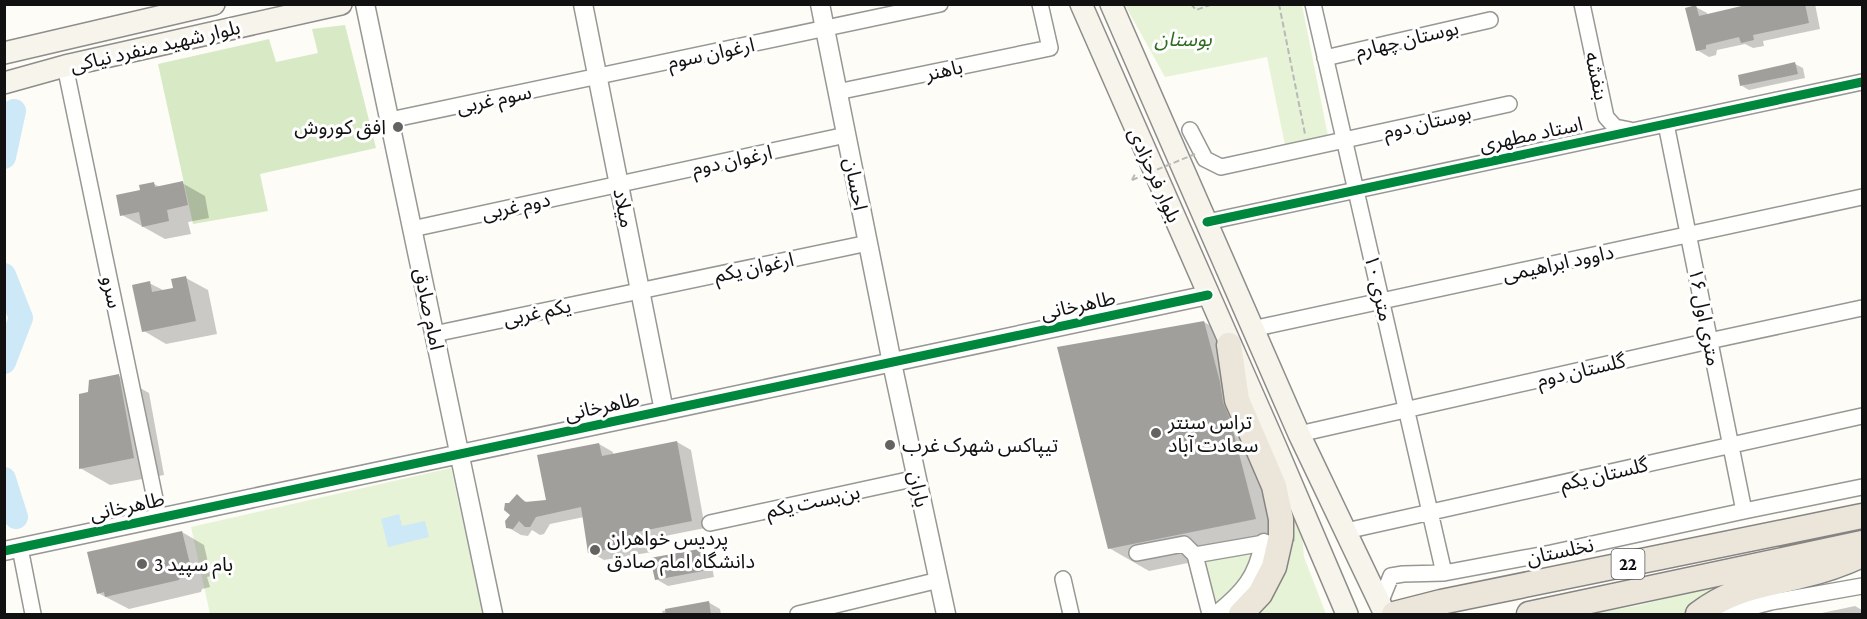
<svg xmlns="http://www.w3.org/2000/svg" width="1867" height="619" viewBox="0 0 1867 619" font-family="'Crimson Pro','Noto Sans Arabic',serif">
<rect width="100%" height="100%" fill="#fdfcf7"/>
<path fill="#e7f3d7" d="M1125 5H1302L1328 136 1285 145 1267 57 1165 77Z
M1259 438 1302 533 1304 557 1326 614H1247L1277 569Z
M451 468 483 614H210L191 527Z
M1249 548 1254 563 1248 577 1215 606 1204 562 1207 557Z
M1728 582 1688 614H1590L1641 605Z"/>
<path fill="#d8eac5" d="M345 25 376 148 260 174 268 211 193 224 158 64 269 39 276 62 318 53 312 29Z"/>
<path fill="#cde8f7" d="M399 514 402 526 425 521 429 537 388 547 381 519Z"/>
<path fill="#0003" d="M1759 4H1815L1820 29 1763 41 1764 46 1753 48 1745 44 1717 50 1716 55 1709 57 1697 50 1696 7 1707 13 1708 16Z
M1795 64 1803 68 1805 78 1749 90 1742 86Z
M182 183 205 196 209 218 188 222 191 234 165 239 122 215 142 191 154 184 160 187Z
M186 278 208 290 217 334 166 344 144 331 149 283 165 291 175 289Z
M1204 322 1244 345 1295 541 1149 571 1109 548Z
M119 376 149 393 164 475 110 485 80 468 90 393Z
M677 442 691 450 705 528 650 539 652 552 604 560 590 552 584 517 550 524 544 534 540 535 532 530 528 536 521 535 507 527 512 515 510 504 517 496 528 503 548 501 599 444 613 452V455Z
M182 532 204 545 211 576 207 577 210 587 202 589 201 592 129 609 98 593Z
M698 550 710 557 714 577 668 586 656 579Z
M708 602 720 609 721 614H663L662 611Z
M1855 606 1862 610V614H1817Z"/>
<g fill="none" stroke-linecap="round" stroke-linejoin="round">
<path stroke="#cde8f7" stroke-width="24" d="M4 157 14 111
M4 275 21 318 4 362
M4 479 16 517"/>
</g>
<path fill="#a19f9c" d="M1750 4H1805L1809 23 1753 35 1754 40 1741 43 1739 37 1706 45V49L1696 51 1685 8 1696 5 1699 16Z
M1795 62 1798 74 1740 86 1738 75Z
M183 181 188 205 167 210 169 221 142 227 139 212 120 216 116 195 140 190 139 185 154 182 155 187Z
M186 276 196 321 142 332 132 285 150 281 152 292 173 288 171 279Z
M1204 321 1220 382 1223 402 1230 419 1256 519 1108 549 1057 347Z
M119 374 134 458 79 469V394L88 392 89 380Z
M677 441 692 521 637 532 639 544 588 553 581 507 536 517 530 527H525L519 521 513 529 506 528 505 521 510 515 504 510 505 503H509L517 494 525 502 546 500 537 455 599 443 602 456Z
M182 531 190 564 186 565 188 575 180 577 179 580 105 597 104 592 97 594 87 552Z
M699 549 703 571 655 580 650 558Z
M709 601 711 615H666L665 609Z"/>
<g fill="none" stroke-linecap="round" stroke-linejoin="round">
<g stroke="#979795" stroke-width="18">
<path id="minor" d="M1313 4 1444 573
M1582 4 1606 117 1615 127 1630 130
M1325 58 1490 20
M65 66 159 518
M837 92 1050 48 1040 4
M390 120 940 4
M1666 124 1744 511
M1190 130 1205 159 1221 167 1509 104
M1207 222 1862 82
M412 229 846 135
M1252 329 1862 197
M434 334 868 243
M1299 434 1709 341 1862 308
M710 523 917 478
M1346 531 1862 416
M20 548 33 614
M1137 553 1184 544 1195 555
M1195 555 1264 543
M1195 555 1210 614
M1063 579 1071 614
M1380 603 1391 576 1403 574 1444 573 1551 553 1744 511 1862 487
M798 614 939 580
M1725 614 1771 602 1862 586"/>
</g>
<g stroke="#979795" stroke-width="21">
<path id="tertiary" d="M365 4 493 614
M583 4 664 411
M820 4 892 363 946 614
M4 551 1208 295
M1218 614C1244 593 1258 577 1264 543"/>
</g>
<g stroke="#8e8d8b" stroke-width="24">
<path id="secondary" d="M1081 4 1275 445 1347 614
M1111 4 1299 434 1385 614
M4 53 214 4
M4 83 65 66 341 4"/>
</g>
<g stroke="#858482" stroke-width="27">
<path id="trunk" d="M1229 345 1237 400 1274 486 1281 519V536L1274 567 1260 594 1241 614
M1394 614 1441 602 1862 516
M1529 614 1862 543
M1698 614C1732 588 1762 586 1801 576 1822 571 1843 564 1862 555"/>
</g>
<path stroke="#b9b9b8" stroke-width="2" stroke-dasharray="6 3" stroke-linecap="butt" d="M1191 4 1196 10 1213 4
M1279 4 1305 134
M1132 180 1136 172"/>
<use href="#minor" stroke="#fffffe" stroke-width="15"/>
<use href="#tertiary" stroke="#fffffe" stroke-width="18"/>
<use href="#secondary" stroke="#f6f4eb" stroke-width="21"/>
<use href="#trunk" stroke="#ece5da" stroke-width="24"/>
<path stroke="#b9b9b8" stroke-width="2" stroke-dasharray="6 3" stroke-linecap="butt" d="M1132 180 1195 154"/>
<g stroke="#fff" stroke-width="13">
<path id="cycleway" d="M1207 222 1862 82
M4 551 1208 295"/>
</g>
<use href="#cycleway" stroke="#00873e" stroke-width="9"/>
</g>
<g fill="#646362" stroke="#fff" stroke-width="2">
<circle cx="398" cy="127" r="6"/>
<circle cx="1156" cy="433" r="6"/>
<circle cx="890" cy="445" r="6"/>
<circle cx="595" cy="550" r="6"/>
<circle cx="142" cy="564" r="6"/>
</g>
<g text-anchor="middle" stroke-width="6" stroke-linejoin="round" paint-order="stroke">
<rect fill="#fff" stroke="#585858" stroke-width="1.5" x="1611.5" y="549" width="33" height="30" rx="4.5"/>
<g font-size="18" font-weight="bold" fill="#111">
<text x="1628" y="570">22</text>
</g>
<g font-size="20" font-style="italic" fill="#2f6b1f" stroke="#fff">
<text x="1183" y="46">بوستان</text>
</g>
<g font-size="20" fill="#111" stroke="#fff">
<text transform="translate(1407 39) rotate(-13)" y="7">بوستان چهارم</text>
<text transform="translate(155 46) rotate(-13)" y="7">بلوار شهید منفرد نیاکی</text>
<text transform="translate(711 53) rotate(-12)" y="7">ارغوان سوم</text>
<text transform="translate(944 70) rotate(-12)" y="7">باهنر</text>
<text transform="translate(1597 76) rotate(78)" y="7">بنفشه</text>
<text transform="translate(494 99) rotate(-12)" y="7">سوم غربی</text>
<text transform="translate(1427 122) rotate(-13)" y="7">بوستان دوم</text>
<text transform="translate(1531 134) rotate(-12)" y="7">استاد مطهری</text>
<text transform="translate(732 160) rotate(-12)" y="7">ارغوان دوم</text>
<text transform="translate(1155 175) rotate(66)" y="7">بلوار فرحزادی</text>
<text transform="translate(856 184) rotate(79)" y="7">احسان</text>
<text transform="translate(516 206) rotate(-12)" y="7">دوم غربی</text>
<text transform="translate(624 208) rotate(79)" y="7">میلاد</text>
<text transform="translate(1558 263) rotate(-12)" y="7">داوود ابراهیمی</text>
<text transform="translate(754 267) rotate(-12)" y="7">ارغوان یکم</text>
<text transform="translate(1379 288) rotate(77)" y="7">۱۰ متری</text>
<text transform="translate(112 292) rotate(78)" y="7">سرو</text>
<text transform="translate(1078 305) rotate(-12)" y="7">طاهرخانی</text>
<text transform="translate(429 309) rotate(78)" y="7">امام صادق</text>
<text transform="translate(537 312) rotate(-12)" y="7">یکم غربی</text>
<text transform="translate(1705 317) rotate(79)" y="7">۱۶ متری اول</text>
<text transform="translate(1581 370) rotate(-13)" y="7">گلستان دوم</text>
<text transform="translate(602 406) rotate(-12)" y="7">طاهرخانی</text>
<text transform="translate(1604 474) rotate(-13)" y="7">گلستان یکم</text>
<text transform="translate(919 489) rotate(78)" y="7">باران</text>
<text transform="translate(813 501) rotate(-12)" y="7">بن‌بست یکم</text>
<text transform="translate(127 506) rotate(-12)" y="7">طاهرخانی</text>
<text transform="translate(1560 551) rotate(-12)" y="7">نخلستان</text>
</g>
<g font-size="20" fill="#111" stroke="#fff" text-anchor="start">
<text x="386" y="134" text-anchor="end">افق کوروش</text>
<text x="1168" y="429">تراس سنتر<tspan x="1168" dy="23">سعادت آباد</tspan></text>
<text x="902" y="452">تیپاکس شهرک غرب</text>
<text x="607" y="545">پردیس خواهران<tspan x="607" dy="23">دانشگاه امام صادق</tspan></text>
<text x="154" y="571">بام سپید 3</text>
</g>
</g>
<rect width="1867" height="619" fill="none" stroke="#111111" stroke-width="12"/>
</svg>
